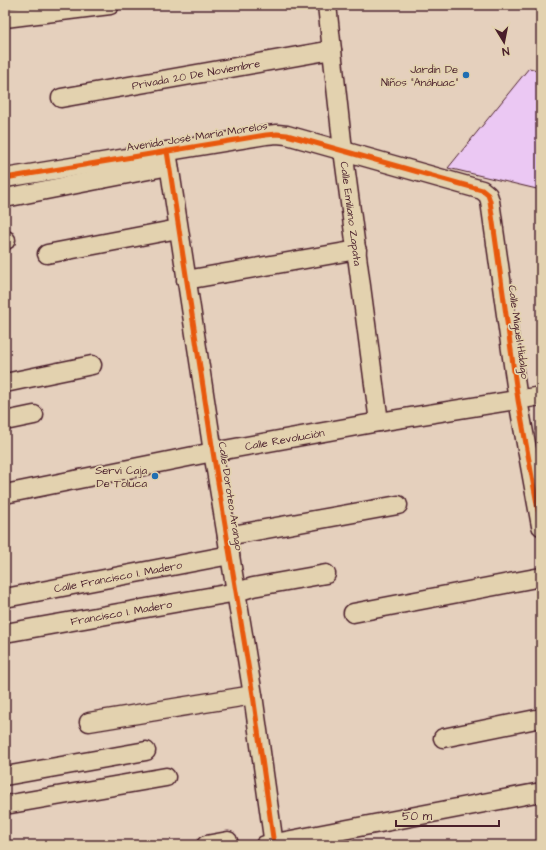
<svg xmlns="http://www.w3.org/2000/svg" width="546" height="850" viewBox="0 0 546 850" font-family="'Architects Daughter',sans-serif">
<rect width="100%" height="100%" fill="#e5d0bd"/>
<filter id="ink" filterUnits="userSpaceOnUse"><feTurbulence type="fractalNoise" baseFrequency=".025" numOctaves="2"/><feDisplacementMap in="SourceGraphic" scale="8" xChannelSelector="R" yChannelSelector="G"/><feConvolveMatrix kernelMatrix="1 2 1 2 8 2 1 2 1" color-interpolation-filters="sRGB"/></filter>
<g filter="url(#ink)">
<path fill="#ebc8f3" stroke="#4a1f2b" d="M529 68 541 71V190L448 168Z"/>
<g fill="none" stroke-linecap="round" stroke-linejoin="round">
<g stroke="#4a1f2b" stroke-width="21">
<g id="minor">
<path id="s1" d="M327 5 343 150 379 422"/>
<path d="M5 18 110 5"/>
<path id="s2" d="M61 98 332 50"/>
<path d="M167 151 213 452 253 695 274 845"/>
<path d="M5 178 266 135 277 134 287 135 482 190 488 195 490 201 518 400 541 526"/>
<path d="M5 198 169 166"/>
<path d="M5 240H6"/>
<path d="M47 254 178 229"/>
<path d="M186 280 357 250"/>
<path d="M5 383 92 365"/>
<path d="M5 421 34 415"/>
<path id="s3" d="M5 494 213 452 379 422 541 396"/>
<path d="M227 536 398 505"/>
<path id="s4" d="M5 598 230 555"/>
<path d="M353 613 541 577"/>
<path id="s5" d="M5 633 237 592 253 587 326 574"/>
<path d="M89 722 253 695"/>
<path d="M443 738 541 718"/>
<path d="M5 776 146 751"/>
<path d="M5 805 166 777"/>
<path d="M206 845 228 841"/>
<path d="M265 845 541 792"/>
</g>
</g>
<use href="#minor" stroke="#e3d2af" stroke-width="18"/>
<g stroke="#e3d2af" stroke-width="8">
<path id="cycleway" d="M167 151 213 452 253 695 274 845
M5 178 266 135 277 134 287 135 482 190 488 195 490 201 518 400 541 526"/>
</g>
<use href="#cycleway" stroke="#e8590c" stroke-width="5"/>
</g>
</g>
<g fill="#1f6fb2" stroke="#e3d2af" stroke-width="1.5">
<circle cx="466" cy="75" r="4"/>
<circle cx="155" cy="476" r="4"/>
</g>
<g text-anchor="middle" stroke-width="3.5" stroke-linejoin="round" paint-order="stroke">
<g font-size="11" fill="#4a1f2b" stroke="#e3d2af" text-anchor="end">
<text x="458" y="73">Jardin De<tspan x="458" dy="13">Niños "Anáhuac"</tspan></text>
<text x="147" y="474">Servi Caja<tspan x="147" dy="13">De Toluca</tspan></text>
</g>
<g font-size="11" fill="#4a1f2b" stroke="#e3d2af">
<text dy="4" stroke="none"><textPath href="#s2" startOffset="137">Privada 20 De Noviembre</textPath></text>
<text transform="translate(197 136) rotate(-9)" y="4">Avenida José María Morelos</text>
<text dy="4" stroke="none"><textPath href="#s1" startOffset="210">Calle Emiliano Zapata</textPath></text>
<text transform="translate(519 332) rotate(82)" y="4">Calle Miguel Hidalgo</text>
<text dy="4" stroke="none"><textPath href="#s3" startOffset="285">Calle Revolución</textPath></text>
<text transform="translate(231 496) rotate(81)" y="4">Calle Doroteo Arango</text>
<text dy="4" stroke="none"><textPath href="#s4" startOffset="115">Calle Francisco I. Madero</textPath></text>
<text dy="4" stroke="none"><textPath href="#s5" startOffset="118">Francisco I. Madero</textPath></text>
</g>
</g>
<rect width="546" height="850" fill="none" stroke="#e3d2af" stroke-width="20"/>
<rect x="10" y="10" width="526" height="830" fill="none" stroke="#4a1f2b" stroke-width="1.5" filter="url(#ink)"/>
<g transform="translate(504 42) rotate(170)" stroke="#e3d2af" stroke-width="3" paint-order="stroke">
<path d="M0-3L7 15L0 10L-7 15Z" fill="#4a1f2b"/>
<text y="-6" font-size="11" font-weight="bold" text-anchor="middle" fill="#4a1f2b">N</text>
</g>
<path d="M396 820v6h103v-6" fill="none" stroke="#4a1f2b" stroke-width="2"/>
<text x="402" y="820" font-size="12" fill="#4a1f2b" stroke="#e3d2af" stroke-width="3" paint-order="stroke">50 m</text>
</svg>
